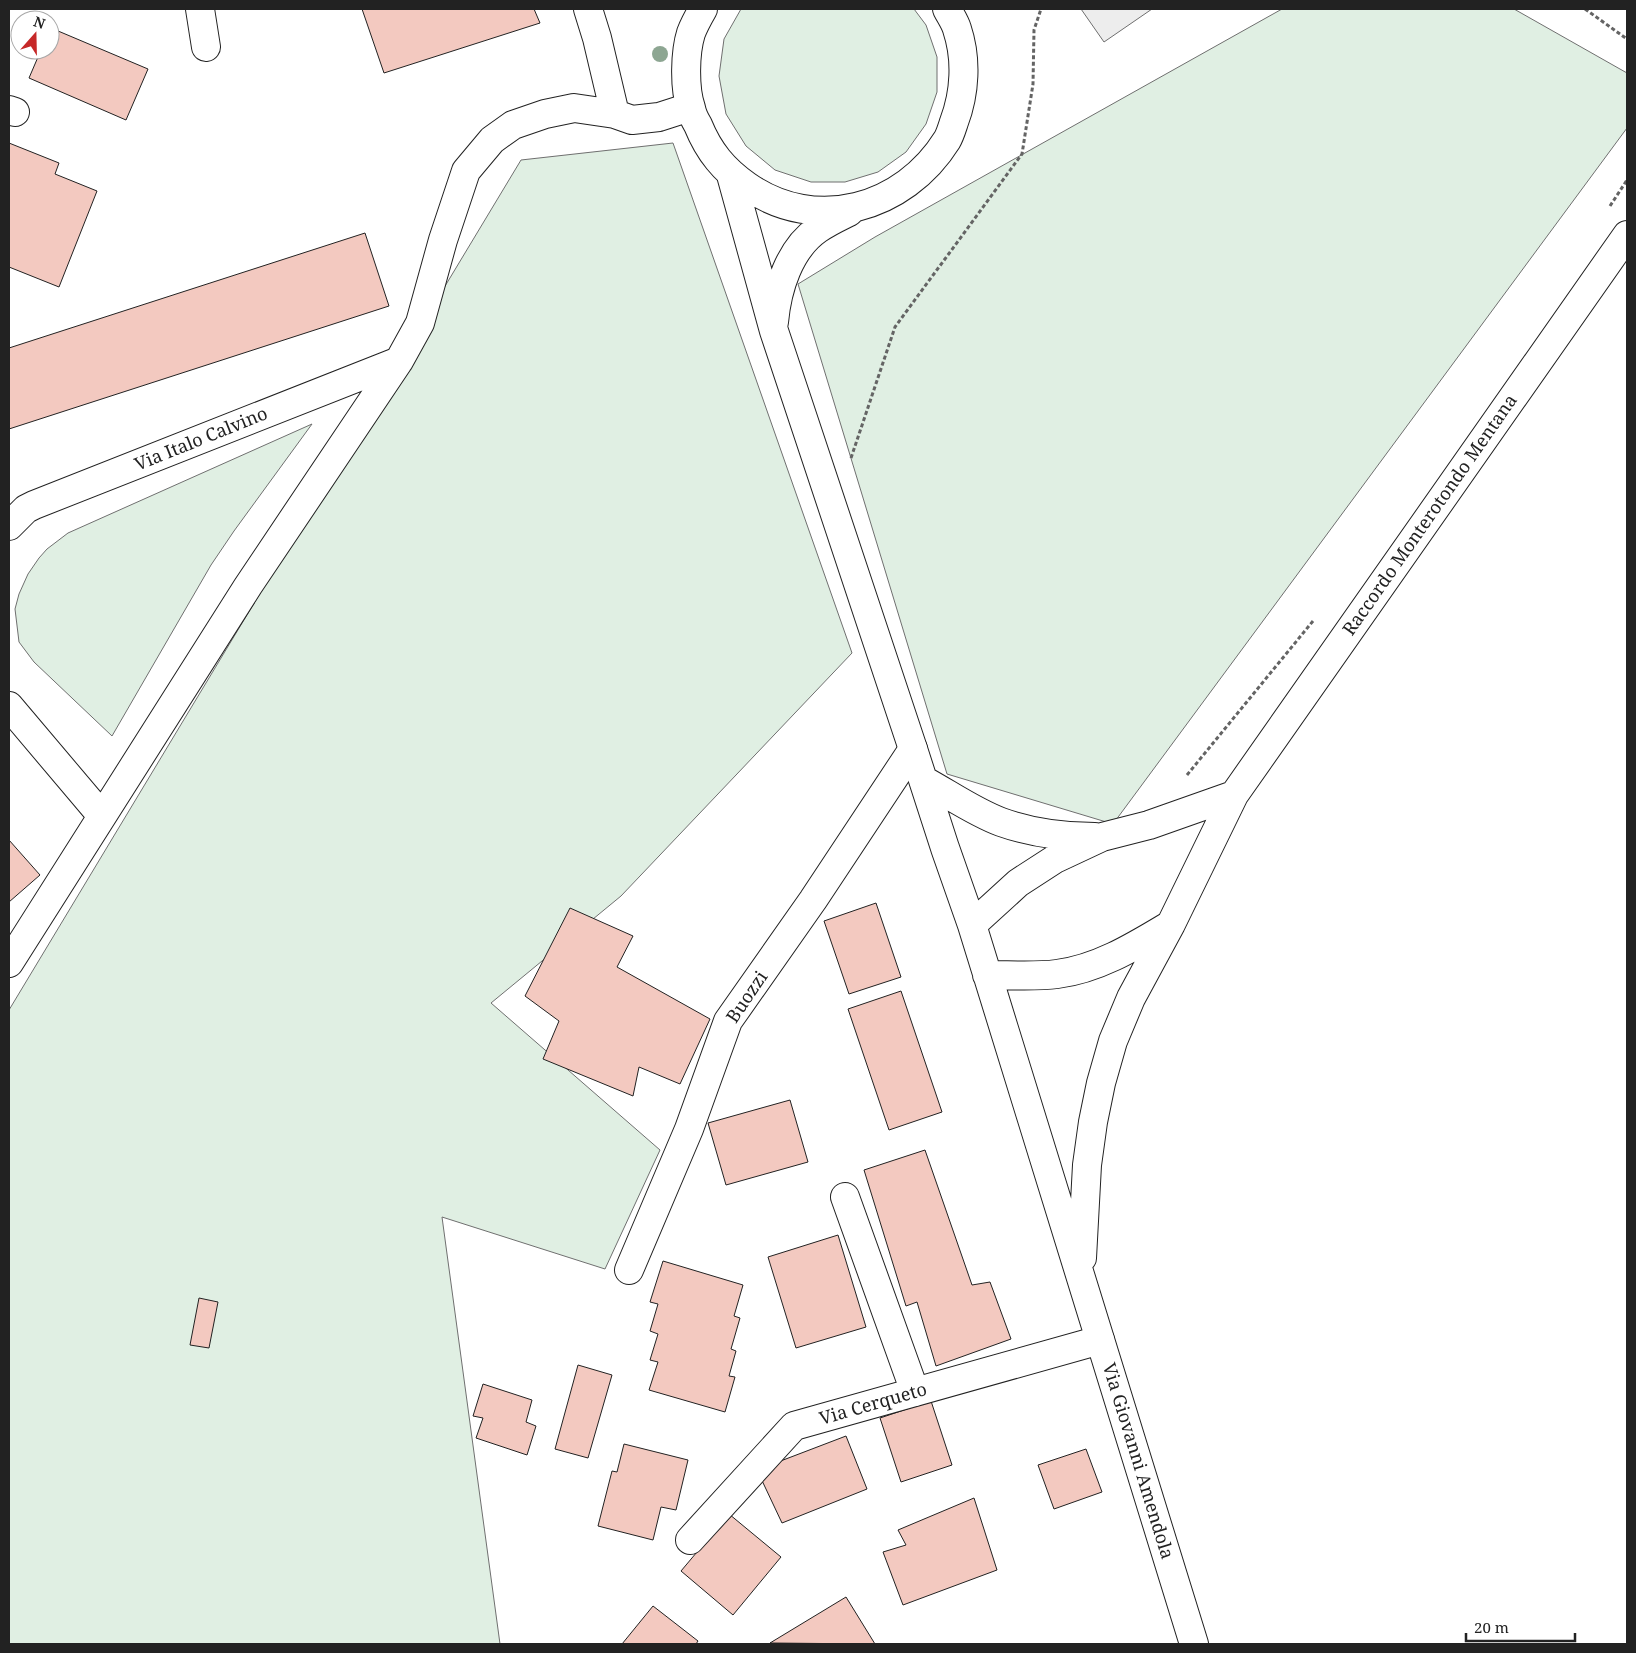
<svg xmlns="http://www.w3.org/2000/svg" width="1636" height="1653" viewBox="0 0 1636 1653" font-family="'Noto Serif',serif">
<rect width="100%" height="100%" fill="#fff"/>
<path fill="#e0efe3" stroke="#6f6f6f" d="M741 9H914L926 25 937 57V92L926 124 906 152 878 172 845 182H811L775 170 746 146 726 114 719 76 724 39Z
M1282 9H1514L1627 73V128L1113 824 947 774 798 284 875 237Z
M673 143 852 653 621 896 491 1003 660 1150 605 1269 442 1217 500 1644H9V1010L521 160Z
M312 424 234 531 211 565 112 736 34 662 19 642 15 609 19 594 28 574 39 558 47 549 68 533Z"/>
<path fill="#ededed" stroke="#6f6f6f" d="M1081 9H1152L1104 42Z"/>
<path fill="#f3c9c0" stroke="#222" d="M362 9H534L540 23 384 73Z
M51 28 148 69 126 120 29 78 41 50H50Z
M9 143 59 163 55 174 97 191 59 287 9 267Z
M365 233 389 306 9 429V348Z
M9 840 40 875 9 902Z
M876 903 901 977 849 994 824 921Z
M570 908 633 936 617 967 710 1019 680 1084 639 1067 633 1096 543 1059 559 1021 525 996Z
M901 991 942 1112 889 1130 848 1009Z
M790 1100 808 1162 726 1185 708 1123Z
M925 1150 972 1285 990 1282 1011 1339 936 1366 917 1302 906 1306 864 1170Z
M838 1235 866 1327 796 1348 768 1257Z
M663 1261 743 1285 734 1316 740 1318 731 1349 736 1351 729 1376 735 1377 725 1412 649 1390 658 1362 650 1360 658 1334 650 1331 658 1304 650 1302Z
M199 1298 218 1302 209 1348 190 1345Z
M578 1365 612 1375 588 1458 555 1449Z
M483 1384 532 1400 526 1422 536 1426 527 1455 476 1438 483 1418 473 1416Z
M931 1401 952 1465 901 1482 880 1418Z
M846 1436 867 1489 782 1523 757 1470Z
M624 1444 688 1460 676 1510 661 1507 653 1540 598 1526 612 1471 617 1472Z
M1086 1449 1102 1492 1054 1509 1038 1465Z
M974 1498 997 1570 903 1605 883 1552 906 1545 898 1530Z
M729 1514 781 1557 733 1615 681 1571Z
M846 1597 875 1644 770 1643Z
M653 1606 698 1641 696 1644H622Z"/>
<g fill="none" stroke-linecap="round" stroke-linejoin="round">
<g stroke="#222" stroke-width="30">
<path id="minor" d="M200 9 206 47
M588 9 597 38 615 114
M9 110 15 112
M9 526 26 509 34 505 399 361
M9 706 102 816
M9 963 248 586 399 361 420 323 443 240 466 171 492 140 513 125 545 114 574 108 615 114 632 120 659 117 690 107
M845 1197 915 1392
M629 1270 689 1129 728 1021 813 900 913 749
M690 1540 794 1426 1100 1340"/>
</g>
<g stroke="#222" stroke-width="30">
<path id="secondary" d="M703 9C699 16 694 25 691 33 685 52 684 88 691 108 692 114 695 120 698 125 709 152 724 170 747 186 816 234 904 209 947 140 950 135 952 128 954 122 965 93 967 59 957 29 955 22 950 15 947 9
M731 175 774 331 913 749 945 848 972 925 1194 1644
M774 322C777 289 789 249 818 229 828 222 839 217 849 212
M923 780C949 794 974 812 1001 822 1032 833 1063 837 1095 837
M972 925 1018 883 1055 859 1102 837 1149 825 1234 795
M987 975C1010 975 1034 977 1057 974 1098 969 1135 946 1170 925
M1082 1258 1087 1165 1093 1122 1101 1083 1113 1041 1131 998 1171 924 1234 795 1627 235"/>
</g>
<path stroke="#646464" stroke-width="3" stroke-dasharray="4 2.5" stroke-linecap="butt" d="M1585 9 1627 39
M1610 206 1627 180
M851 458 895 327 1022 154 1033 84 1034 30 1041 9
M1187 775 1313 621"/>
<use href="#minor" stroke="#fff" stroke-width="28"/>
<use href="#secondary" stroke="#fff" stroke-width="28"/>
</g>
<circle fill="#8da692" cx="660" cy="54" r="8"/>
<g text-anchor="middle" stroke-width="4" stroke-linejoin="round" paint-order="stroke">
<g font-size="18" fill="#222" stroke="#fff">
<text transform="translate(201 439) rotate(-22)" y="6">Via Italo Calvino</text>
<text transform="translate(1430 515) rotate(-55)" y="6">Raccordo Monterotondo Mentana</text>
<text transform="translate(747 997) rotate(-56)" y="6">Buozzi</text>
<text transform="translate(873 1404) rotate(-16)" y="6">Via Cerqueto</text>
<text transform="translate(1138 1461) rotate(73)" y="6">Via Giovanni Amendola</text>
</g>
</g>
<rect width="1636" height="1653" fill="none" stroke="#222222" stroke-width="20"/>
<g transform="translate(35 35) rotate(20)"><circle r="24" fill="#ffffff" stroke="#a7a7a7"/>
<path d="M0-4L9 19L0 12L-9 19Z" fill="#c62828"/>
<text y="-8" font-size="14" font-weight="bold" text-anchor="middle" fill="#222222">N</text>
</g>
<path d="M1466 1633v8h109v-8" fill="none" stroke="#222222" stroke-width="2.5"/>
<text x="1474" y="1633" font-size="15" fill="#222222" stroke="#ffffff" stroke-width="4" paint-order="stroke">20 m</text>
</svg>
